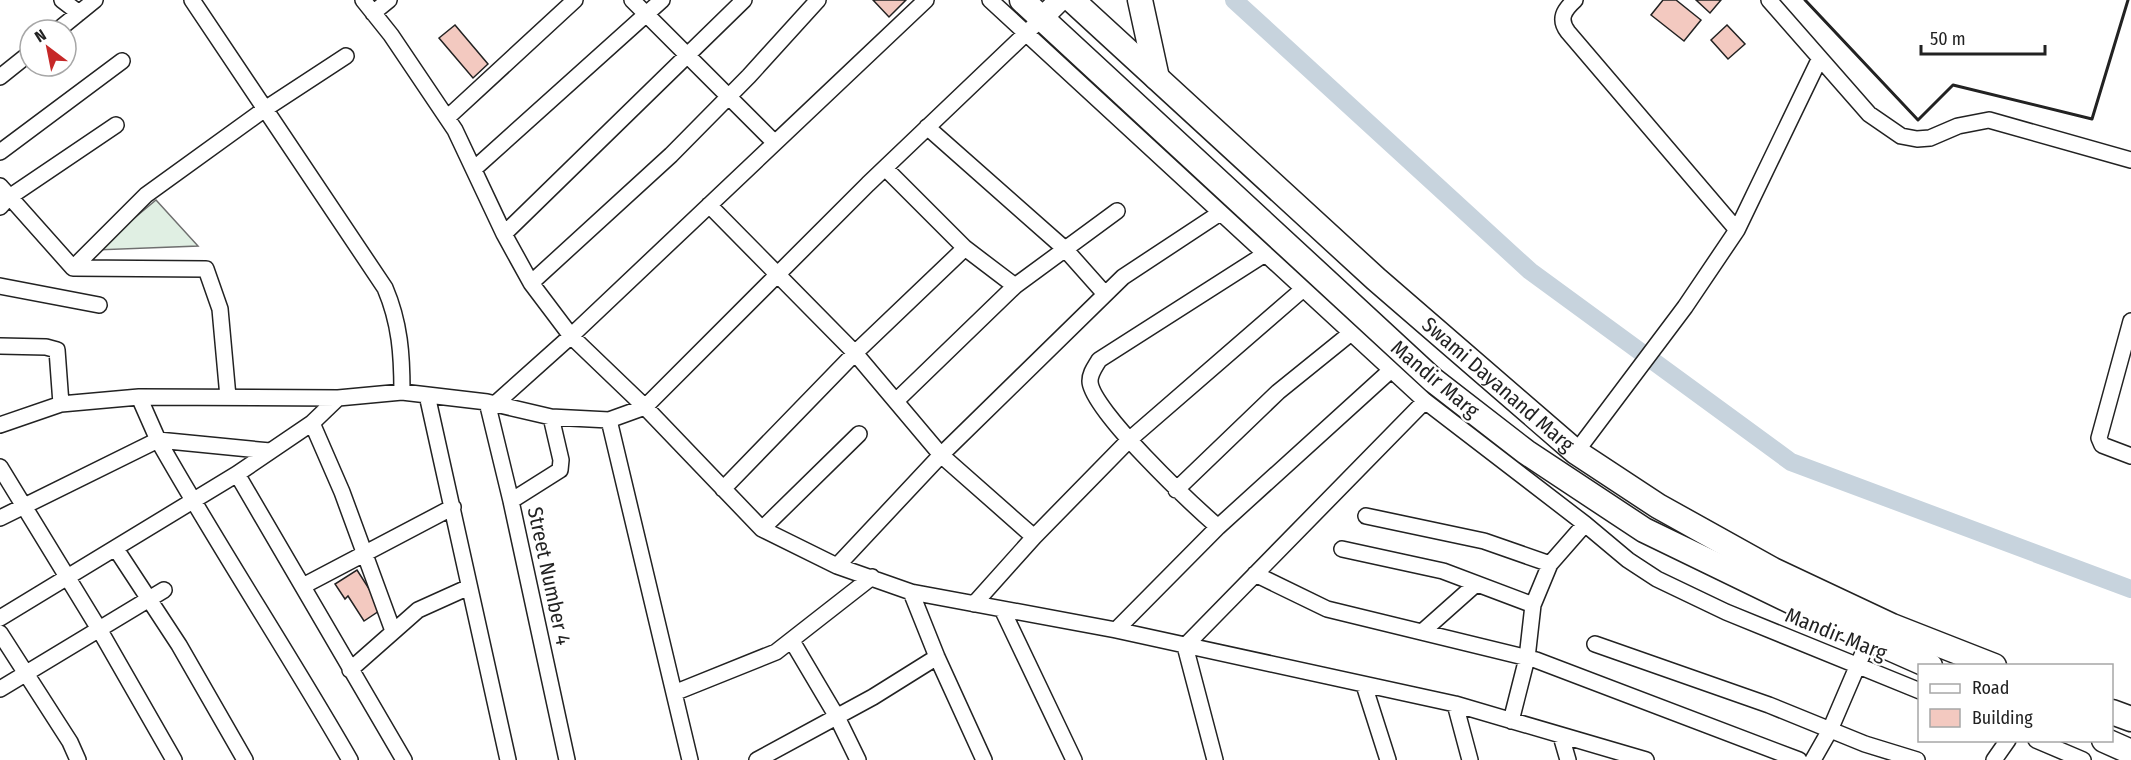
<svg xmlns="http://www.w3.org/2000/svg" width="2131" height="760" viewBox="0 0 2131 760" font-family="'Fira Sans Condensed',sans-serif">
<rect width="100%" height="100%" fill="#fff"/>
<path fill="#e0efe3" stroke="#6f6f6f" stroke-width="1.5" d="M156 200 198 246 96 250Z"/>
<g fill="none" stroke-linecap="round" stroke-linejoin="round">
<path stroke="#c7d3dd" stroke-width="18" d="M1234 0 1530 271 1791 462 2131 589"/>
</g>
<path fill="#f3c9c0" stroke="#222" stroke-width="1.5" d="M873 0H906L889 17Z
M1663 0H1676L1701 20 1684 41 1651 15Z
M1696 0H1721L1710 13Z
M455 25 488 64 473 78 439 38Z
M1727 25 1745 44 1728 59 1711 40Z
M357 570 382 609 364 621 348 596 345 599 335 584Z"/>
<g fill="none" stroke-linecap="round" stroke-linejoin="round">
<g stroke="#222" stroke-width="18">
<path id="minor" d="M62 0 79 13
M192 0 385 288C400 323 402 355 402 392
M363 0 391 35 455 130 504 234 531 283 571 336 645 407 762 529 837 566 911 592 1116 630 1455 704 1646 760
M632 0 775 143
M990 0 1425 401 1585 524 1628 560 1657 579 1726 612 1920 691
M1575 0C1564 10 1558 19 1568 32L1737 230
M1769 0 1869 114 1901 136 1917 139 1930 138 1958 126 1989 120 2131 160
M373 13 389 0
M58 30 95 0
M0 77 30 53
M447 118 575 0
M927 127 1065 249 1105 294
M0 152 122 61
M885 168 965 248 1015 286
M474 169 662 0
M0 186 73 268 206 269 220 309 228 397
M709 205 855 353 941 455 1034 537
M0 207 8 198 116 125
M504 234 744 0
M73 268 146 195 265 109 346 56
M531 283 671 155 749 76 818 0
M0 286 99 305
M2131 321 2099 438 2102 445 2131 456
M0 346 46 347 57 350 61 404
M427 395 508 760
M897 400 1015 286 1117 211
M487 402 511 501 567 760
M495 404 571 336 926 0
M609 420 690 760
M312 423 342 492 393 631
M0 425 61 404 139 397 338 398 402 392 487 402 551 417 609 420 645 407 868 184 1042 18
M158 440C219 548 288 652 350 760
M158 440 270 451
M1576 452 1685 307 1737 230 1819 60
M0 467 99 629 174 760
M237 474 404 760
M723 489 855 353 965 248
M1176 490 1278 392 1351 333
M511 501 560 470 561 460 551 417
M1366 516 1484 541 1550 564
M0 518 158 440 139 397
M1218 527C1194 506 1090 409 1090 381 1090 373 1095 367 1099 360L1265 254
M762 529 859 434
M116 549 179 645 245 760
M1342 549 1443 571 1533 605
M837 566 941 455 1123 277 1220 213
M1255 574 1327 609 1536 660 1799 760
M303 586 453 507
M911 592 937 657 984 760
M974 604 1034 537 1129 440 1302 290
M1002 609 1074 760
M0 618 237 474 312 423 338 398
M1116 630 1218 527 1391 370
M1422 632 1476 584
M0 633 70 742 78 760
M792 641 837 717 858 760
M1595 644 1769 705 1865 744 1917 760
M350 670 418 610 469 587
M1364 685 1388 760
M0 689 164 590
M674 693 776 652 872 577
M1455 704 1470 760
M1511 721 1527 658 1533 605 1550 564 1585 524
M1561 736 1568 760
M2036 740 2083 760
M757 760 873 697 937 657
M1215 760 1185 646 1425 401
M1813 760 1830 730 1869 639
M1994 760 2008 740"/>
</g>
<g stroke="#222" stroke-width="24">
<path id="secondary" d="M1042 18 1060 0"/>
</g>
<g stroke="#222" stroke-width="27">
<g id="primary">
<path d="M1022 0 1433 380 1526 452 1644 530 1869 639 1930 666"/>
<path id="s1" d="M1072 0 1376 279 1576 452 1658 506 1773 570 1892 626 1994 666"/>
<path d="M1140 0 1157 78"/>
<path d="M2112 712 2131 719"/>
<path d="M2104 740 2131 752"/>
</g>
</g>
<use href="#minor" stroke="#fff" stroke-width="15"/>
<use href="#secondary" stroke="#fff" stroke-width="21"/>
<use href="#primary" stroke="#fff" stroke-width="24"/>
<path stroke="#222" stroke-width="3" d="M1805 0 1918 120 1953 85 2092 119 2128 0"/>
</g>
<g text-anchor="middle" stroke-width="4.5" stroke-linejoin="round" paint-order="stroke">
<g font-size="21" fill="#222" stroke="#fff">
<text transform="translate(1435 379) rotate(40)" y="7">Mandir Marg</text>
<text dy="7" stroke="none"><textPath href="#s1" startOffset="574">Swami Dayanand Marg</textPath></text>
<text transform="translate(549 576) rotate(78)" y="7">Street Number 4</text>
<text transform="translate(1836 634) rotate(22)" y="7">Mandir Marg</text>
</g>
</g>
<rect x="1918" y="664" width="195" height="78" fill="#ffffff" stroke="#a7a7a7" stroke-width="1.5"/>
<rect x="1930" y="684" width="30" height="9" fill="#ffffff" stroke="#a7a7a7" stroke-width="1.5"/>
<text x="1972" y="694" font-size="18" fill="#222222">Road</text>
<rect x="1930" y="709" width="30" height="18" fill="#f3c9c0" stroke="#a7a7a7" stroke-width="1.5"/>
<text x="1972" y="724" font-size="18" fill="#222222">Building</text>
<g transform="translate(48 48) rotate(328)"><circle r="28" fill="#ffffff" stroke="#a7a7a7" stroke-width="1.5"/>
<path d="M0-4.5L10 22L0 15L-10 22Z" fill="#c62828"/>
<text y="-9" font-size="16" font-weight="bold" text-anchor="middle" fill="#222222">N</text>
</g>
<path d="M1921 45v9h124v-9" fill="none" stroke="#222222" stroke-width="3"/>
<text x="1930" y="45" font-size="18" fill="#222222" stroke="#ffffff" stroke-width="4.5" paint-order="stroke">50 m</text>
</svg>
